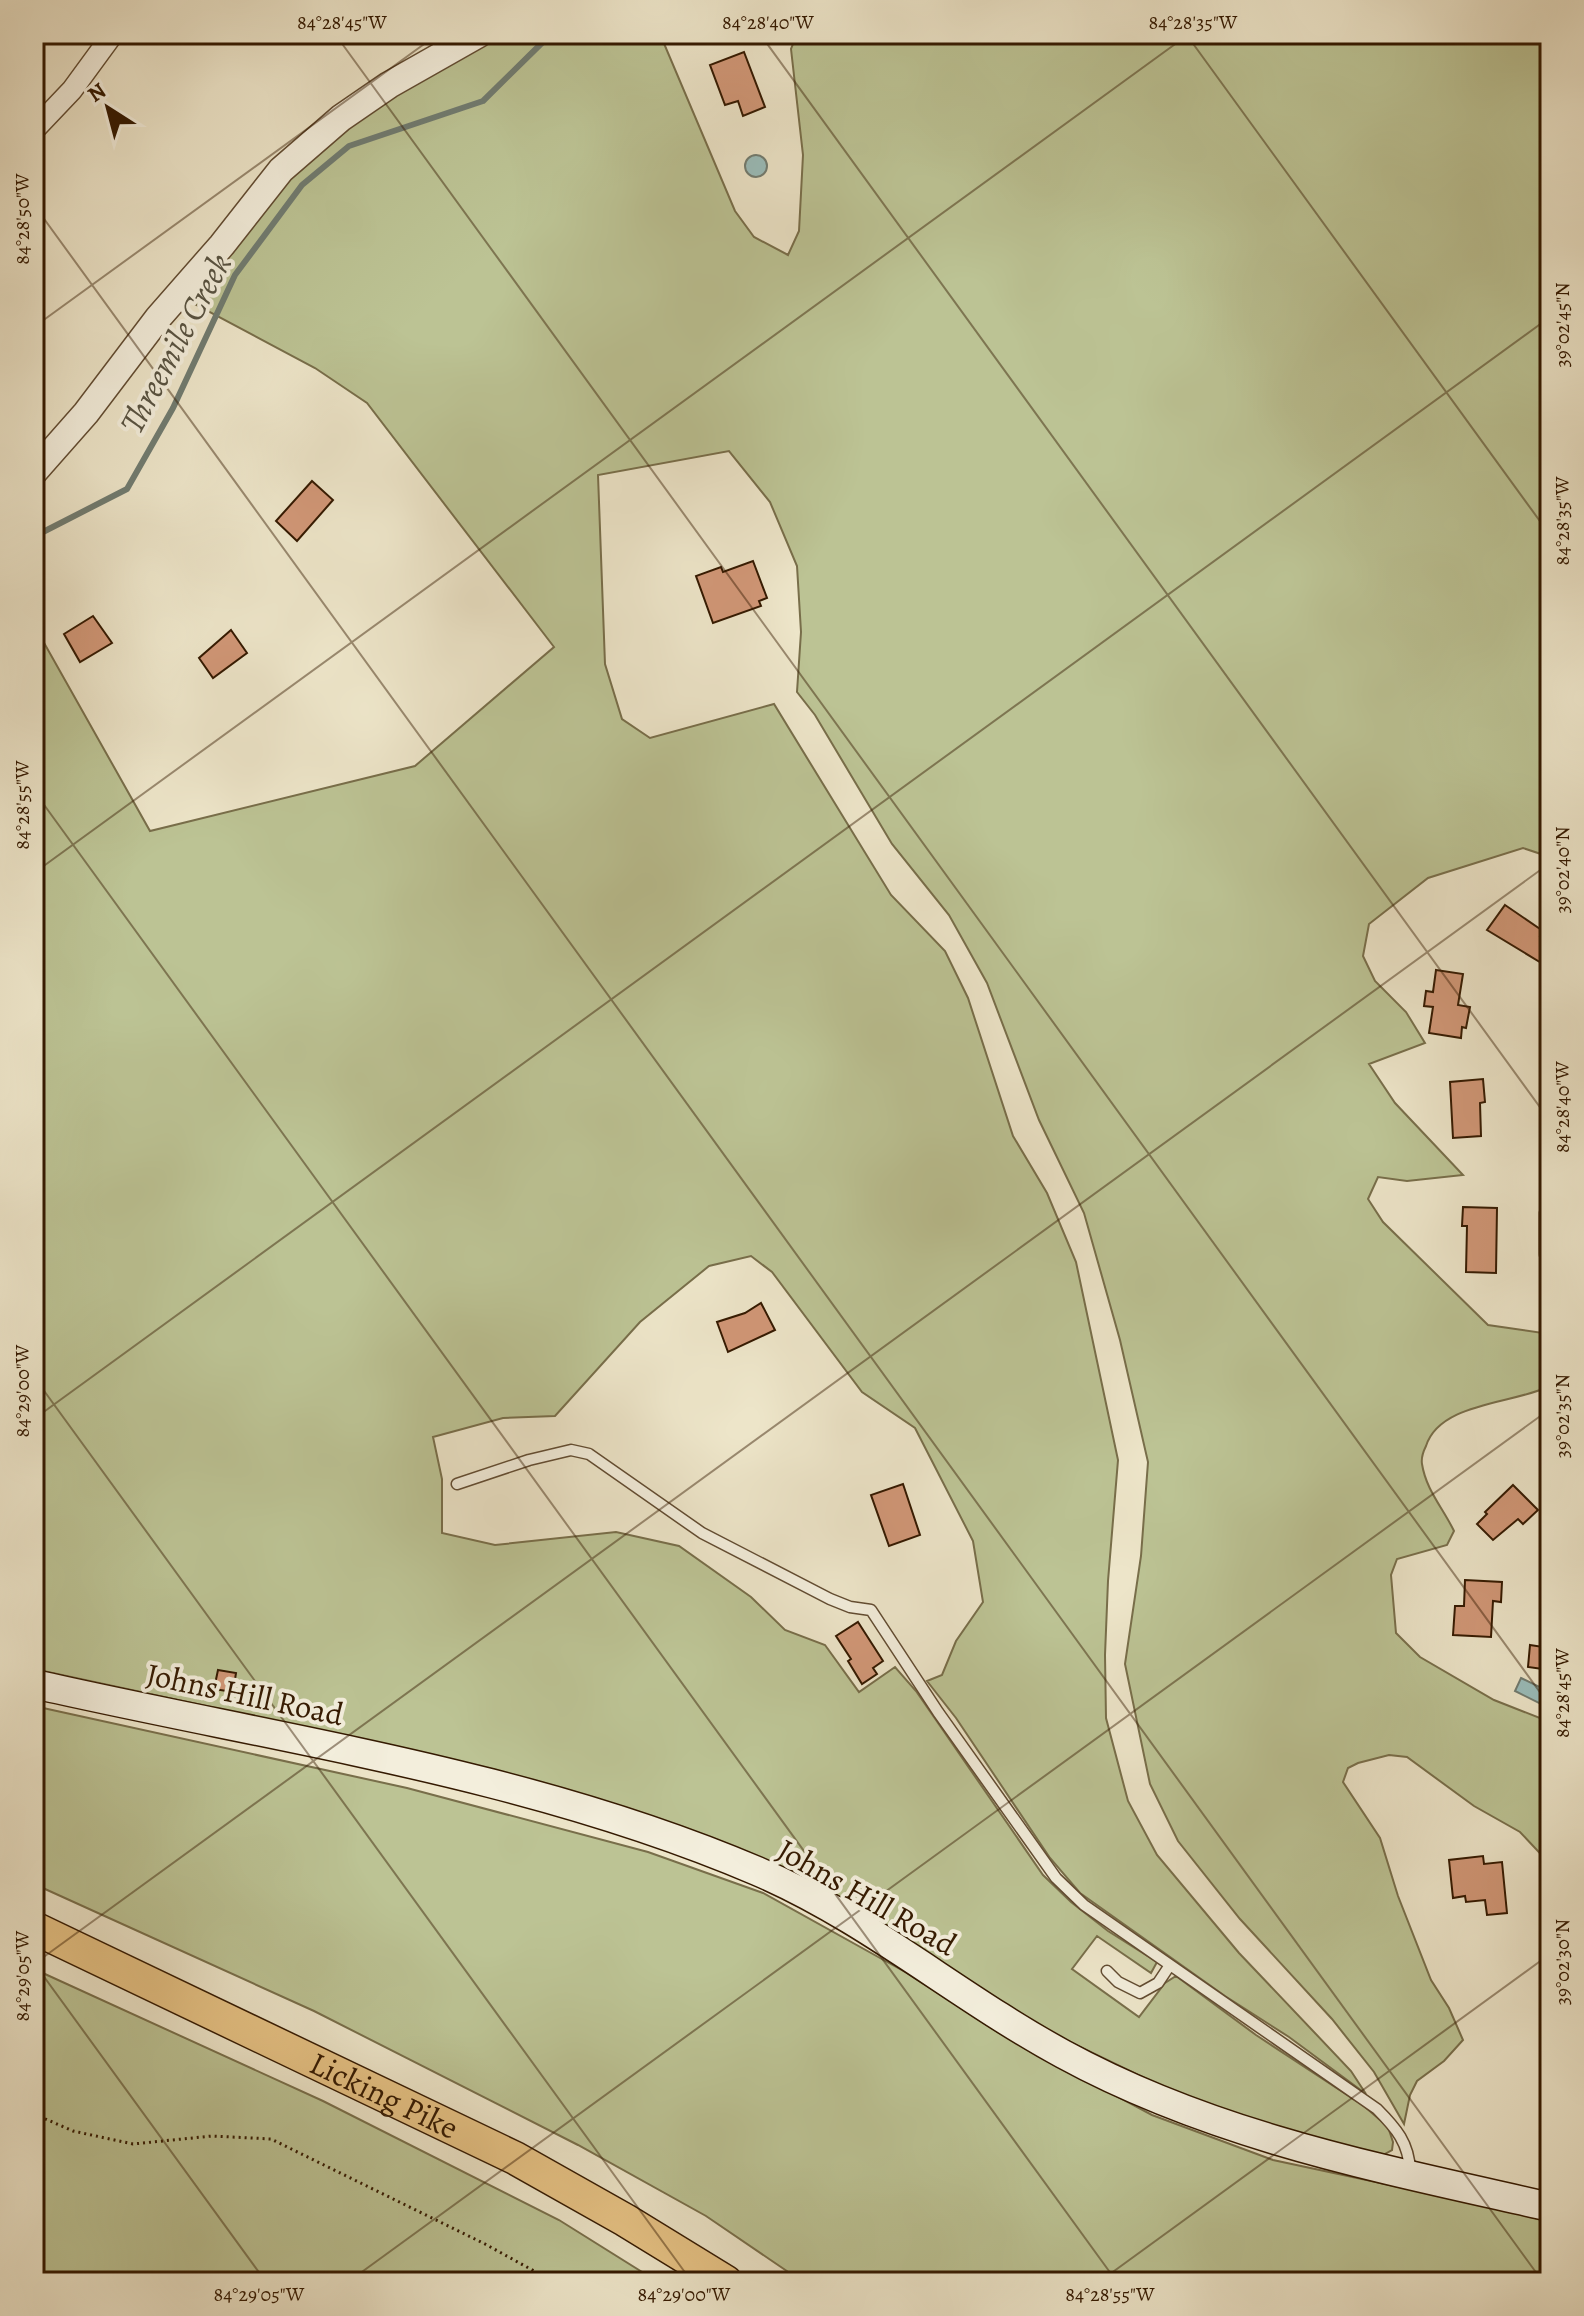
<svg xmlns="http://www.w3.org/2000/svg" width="1584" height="2316" viewBox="0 0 1584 2316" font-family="Alegreya,serif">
<rect width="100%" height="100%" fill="#ede5c9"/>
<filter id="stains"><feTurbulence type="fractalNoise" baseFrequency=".0025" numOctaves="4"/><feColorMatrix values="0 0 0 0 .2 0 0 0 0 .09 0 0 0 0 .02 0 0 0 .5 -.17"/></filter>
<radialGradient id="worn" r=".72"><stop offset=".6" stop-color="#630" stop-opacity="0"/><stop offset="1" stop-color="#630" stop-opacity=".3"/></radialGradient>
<path fill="#bcc394" stroke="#786e4a" stroke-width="2" d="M499 34H660L735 211 754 237 788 255 799 231 803 155 791 49 797 34H1550V857L1523 848 1428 878 1369 924 1363 956 1375 981 1406 1012 1425 1043 1369 1064 1395 1103 1463 1175 1407 1181 1378 1177 1368 1199 1383 1222 1488 1325 1550 1334V1386C1514 1404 1440 1402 1426 1446 1423 1452 1421 1458 1422 1464 1426 1490 1443 1508 1454 1531L1447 1545 1397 1559 1391 1575 1396 1633 1420 1657 1494 1700 1550 1722V1864L1520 1832 1474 1806 1407 1757 1389 1755 1358 1763 1348 1768 1343 1782 1380 1838 1398 1896 1431 1980 1449 2008 1463 2040 1444 2061 1417 2081 1410 2095 1404 2124 1374 2072 1332 2019 1240 1919 1178 1841 1150 1784 1125 1664 1141 1556 1148 1462 1120 1340 1084 1213 1039 1120 987 983 949 915 892 844 815 715 797 692 801 632 797 566 770 502 729 451 598 475 605 664 622 719 650 738 774 704 891 895 945 951 968 998 1013 1136 1047 1193 1076 1262 1118 1460 1108 1581 1105 1655 1106 1718 1128 1801 1157 1855 1239 1953 1351 2071 1366 2094 1289 2037 1225 1996 1080 1893 1050 1858 956 1718 927 1681 942 1675 956 1641 983 1602 973 1541 915 1428 862 1392 772 1272 751 1256 709 1266 640 1322 555 1416 503 1418 433 1437 442 1479V1533L495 1545 616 1532 679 1546 751 1597 785 1630 825 1645 859 1692 895 1667 916 1691 1043 1875 1071 1902 1108 1931 1157 1962 1151 1973 1097 1936 1072 1969 1139 2017 1165 1983 1176 1976 1256 2035 1364 2106 1388 2127 1393 2142 1392 2150 1383 2155 1360 2154 1188 2099 1039 2027 859 1907 763 1861 313 1729 34 1669V625L150 831 415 766 554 647 367 403 315 368 187 300 293 172 384 101 477 49Z
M34 1706 407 1788 648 1852 763 1893 907 1973 999 2033 1152 2115 1273 2160 1488 2206 1550 2222V2282H803L706 2216 578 2145 314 2011 34 1884Z
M34 1969 323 2101 559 2220 658 2282H34Z"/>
<path fill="#9abebc" stroke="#717c71" stroke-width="2" d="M745 166a11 11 0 1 1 22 0a11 11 0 1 1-22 0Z
M1521 1678 1550 1692 1549 1708 1515 1691Z"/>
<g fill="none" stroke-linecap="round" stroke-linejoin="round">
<path stroke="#717c71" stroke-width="6" d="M34 539 43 532 127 489 173 408 235 275 302 185 349 146 483 101 551 34"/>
</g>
<path fill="#d19777" stroke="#341900" stroke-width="2" d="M744 52 765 107 743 116 738 101 725 105 710 65Z
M312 481 333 500 297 541 276 521Z
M753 561 767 598 759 601 761 606 713 623 696 576 721 567 723 572Z
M93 616 112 643 80 662 64 634Z
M231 630 247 653 213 678 199 658Z
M1505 905 1543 931 1540 936 1550 943V954L1543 964 1487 930Z
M1436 970 1463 974 1458 1005 1470 1007 1466 1028 1462 1027 1461 1038 1429 1033 1433 1007 1424 1006 1426 991 1433 992Z
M1483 1079 1485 1102 1480 1103 1481 1136 1453 1138 1450 1082Z
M1463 1207 1497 1208 1496 1273 1466 1272 1467 1226H1462Z
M761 1303 775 1330 728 1352 717 1322 745 1313Z
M903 1484 920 1535 889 1546 871 1495Z
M1513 1485 1538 1510 1523 1524 1518 1519 1493 1540 1477 1524 1487 1514 1485 1512Z
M1465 1580 1502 1582 1501 1602 1493 1601 1491 1637 1453 1635 1455 1606H1464Z
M858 1622 883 1661 873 1668 877 1674 862 1684 848 1661 851 1659 836 1636Z
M1530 1645 1550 1648V1670L1528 1667Z
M218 1670 236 1673 233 1692 214 1689Z
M1483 1856 1484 1864 1502 1862 1507 1913 1487 1915 1485 1900 1466 1902 1465 1896 1453 1898 1449 1860Z"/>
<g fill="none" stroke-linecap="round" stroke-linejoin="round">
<g stroke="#624c32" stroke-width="13">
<path id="service" d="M457 1484 529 1460 571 1450 589 1454 702 1533 830 1599 850 1607 871 1610 938 1712 1056 1878 1084 1905 1377 2109C1396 2128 1409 2143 1410 2171
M1107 1971 1118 1982 1140 1993 1158 1983 1170 1965"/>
</g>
<g stroke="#624c32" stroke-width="23">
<path id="minor" d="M34 130 72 90 113 34
M1550 1214V1254"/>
</g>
<g stroke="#624c32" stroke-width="29">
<path id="tertiary" d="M34 472 86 413 158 318 222 245 281 170 341 118 389 85 479 34"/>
</g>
<g stroke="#341900" stroke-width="31">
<path id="secondary" d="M34 1684C276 1739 527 1773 757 1871 867 1918 958 1997 1063 2054 1215 2137 1383 2169 1550 2207"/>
</g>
<g stroke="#341900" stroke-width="35">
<g id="primary">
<path id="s1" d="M34 1928 515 2158 625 2220 726 2282"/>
</g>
</g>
<path stroke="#341900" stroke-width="3" stroke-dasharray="2 4" stroke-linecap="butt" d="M34 2114 73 2131 133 2144 212 2136 271 2139 485 2244 554 2282"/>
<use href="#service" stroke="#f3eedc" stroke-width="10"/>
<use href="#minor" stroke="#f3eedc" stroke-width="20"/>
<use href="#tertiary" stroke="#f3eedc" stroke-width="26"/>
<use href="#secondary" stroke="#f3eedc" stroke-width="28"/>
<use href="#primary" stroke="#e6c284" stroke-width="32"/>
</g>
<path fill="none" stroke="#341900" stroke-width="2" stroke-opacity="0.45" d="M335 34 1550 1706M760 34 1550 1121M1186 34 1550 535M34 205 1543 2282M34 327 438 34M34 791 1117 2282M34 873 1189 34M34 1377 692 2282M34 1419 1550 317M34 1963 266 2282M34 1964 1550 863M348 2282 1550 1409M1099 2282 1550 1954"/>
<g text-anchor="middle" stroke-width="8" stroke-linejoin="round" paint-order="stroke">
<g font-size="32" fill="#341900" stroke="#f3eedc">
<text transform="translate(245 1694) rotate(12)" y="11">Johns Hill Road</text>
<text transform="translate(867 1897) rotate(30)" y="11">Johns Hill Road</text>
<text dy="11" stroke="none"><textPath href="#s1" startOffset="388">Licking Pike</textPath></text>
</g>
<g font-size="34" font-style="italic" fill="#585342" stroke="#f3eedc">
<text transform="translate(175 343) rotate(-62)" y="12">Threemile Creek</text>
</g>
</g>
<rect width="1584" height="2316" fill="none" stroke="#ede5c9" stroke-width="88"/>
<g transform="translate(108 108) rotate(324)" stroke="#f3eedc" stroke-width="6" paint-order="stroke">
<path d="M0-6L14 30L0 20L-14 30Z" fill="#341900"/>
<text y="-12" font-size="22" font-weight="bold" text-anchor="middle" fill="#341900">N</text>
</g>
<rect x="44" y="44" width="1496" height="2228" fill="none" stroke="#341900" stroke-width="3"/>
<g font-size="20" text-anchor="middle" fill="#341900">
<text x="342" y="29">84°28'45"W</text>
<text x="768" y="29">84°28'40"W</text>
<text x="1193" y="29">84°28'35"W</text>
<text transform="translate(22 219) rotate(-90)" y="7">84°28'50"W</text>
<text transform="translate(1562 325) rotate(-90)" y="7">39°02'45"N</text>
<text transform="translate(1562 521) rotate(-90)" y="7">84°28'35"W</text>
<text transform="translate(22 805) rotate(-90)" y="7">84°28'55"W</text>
<text transform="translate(1562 870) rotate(-90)" y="7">39°02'40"N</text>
<text transform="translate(1562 1107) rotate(-90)" y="7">84°28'40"W</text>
<text transform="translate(22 1391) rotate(-90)" y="7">84°29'00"W</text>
<text transform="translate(1562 1416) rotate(-90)" y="7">39°02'35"N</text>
<text transform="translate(1562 1693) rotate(-90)" y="7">84°28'45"W</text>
<text transform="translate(1562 1962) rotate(-90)" y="7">39°02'30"N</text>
<text transform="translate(22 1976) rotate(-90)" y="7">84°29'05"W</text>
<text x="259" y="2301">84°29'05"W</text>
<text x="684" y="2301">84°29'00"W</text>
<text x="1110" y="2301">84°28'55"W</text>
</g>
<rect width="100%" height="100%" filter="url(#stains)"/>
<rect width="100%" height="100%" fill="url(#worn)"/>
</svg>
